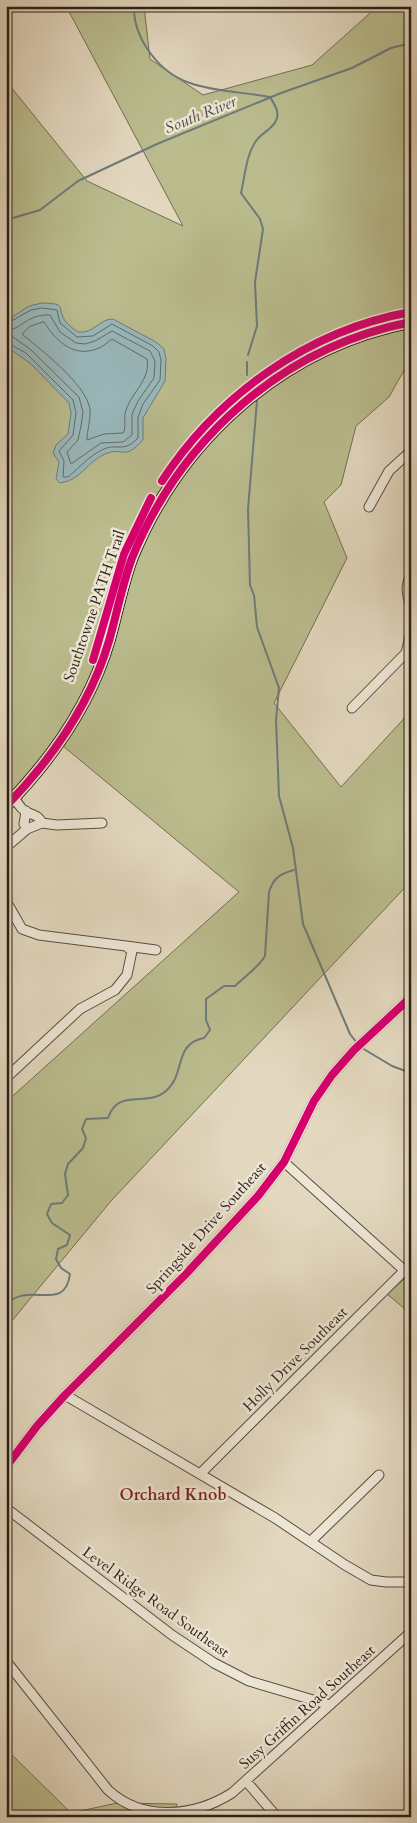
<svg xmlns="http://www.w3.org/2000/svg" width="417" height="1823" viewBox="0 0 417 1823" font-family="Cardo,serif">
<rect width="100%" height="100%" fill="#e3d8bf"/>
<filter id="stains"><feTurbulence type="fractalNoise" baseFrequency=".004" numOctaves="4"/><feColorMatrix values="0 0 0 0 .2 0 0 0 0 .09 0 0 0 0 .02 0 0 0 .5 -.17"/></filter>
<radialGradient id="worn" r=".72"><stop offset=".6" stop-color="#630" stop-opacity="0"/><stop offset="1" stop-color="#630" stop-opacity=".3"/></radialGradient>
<path fill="#babc8e" stroke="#726e52" d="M66 6H144L150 59 203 95 312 65 378 6H411V358L389 397 356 426 341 485 324 502 347 558 274 703 341 787 411 711V881L111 1201 6 1328V1102L239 892 63 746 6 809V81L87 181 183 226Z
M411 1273V1314L387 1294Z
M6 1749 71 1813 117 1803 177 1804 172 1817H6Z"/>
<path fill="#99b8bc" stroke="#6d7b7a" d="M42 303C68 304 56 306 65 321 68 325 74 329 78 332 94 334 99 319 113 319L156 342 164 349 166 359 165 381 143 418V440C123 462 124 446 105 454 88 461 80 481 60 483L56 479 59 462 53 453 56 445 68 434 71 413 69 403 31 364 6 346V321L29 306Z"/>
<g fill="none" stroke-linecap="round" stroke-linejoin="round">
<path stroke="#626c69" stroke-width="1" d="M44 322C56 341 74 359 99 348 104 346 108 342 112 339L147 359C151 379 132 392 126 410 123 418 127 427 123 433L104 434 87 440C87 430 91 419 90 409 85 383 42 351 22 334L29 327Z
M6 324 31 310 42 308 57 310 60 323 77 337 93 336 112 324 153 346 159 352 161 360 160 380 143 404 138 417V438C123 454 117 442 102 450 89 456 79 468 68 477H63L64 461 59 451 73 435 76 413 73 400 26 353 6 342
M6 331C22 329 27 314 50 315L60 332 76 343 85 344 95 341 112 331 150 351 155 361 154 378 138 401 132 414V435L123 442 101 443 71 464 67 452 78 440 81 426 83 412 79 397 30 349 13 337 6 336"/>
<path stroke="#6d7b7a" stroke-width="2" d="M134 6C133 38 159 73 190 83 215 92 244 92 270 97 274 104 279 110 277 118 274 129 262 132 256 141 246 155 245 176 241 193L260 219 263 229 255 282 257 326 248 355
M6 220 40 210 78 181 157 144 281 93 352 68 391 48 411 43
M247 375V362
M257 401 248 509 250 585 254 595 257 627 279 688 276 720 279 796 293 848 303 924 350 1034 357 1043
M362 1048 392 1066 411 1073
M6 1305C27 1280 65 1314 70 1274L61 1268 56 1259 58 1249 67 1245 70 1235 52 1223 47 1214 51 1204 62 1203 68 1195 65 1174 68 1164 83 1148 86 1138 82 1129 86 1119 108 1118C119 1087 146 1108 166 1091 186 1074 173 1044 204 1038L210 1030 206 1020V999L224 986H235C245 976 258 968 265 956L269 892C274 877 280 874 294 870"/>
<g stroke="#594d40" stroke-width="11">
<path id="minor" d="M369 507 389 471 411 451
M411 576C405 585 407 596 411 605
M352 708 406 653 411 632
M14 798C17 802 21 809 25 811 33 816 38 814 42 823
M26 811 24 824 27 829
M6 847 27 829 42 823 57 825 102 823
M6 901 22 929 39 935 126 946 132 951 127 975 115 990 80 1009 6 1078
M126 946 156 950
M284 1162 404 1270
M65 1395 275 1518 345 1565 371 1580 386 1582H411
M6 1467 37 1426 65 1395 185 1275 258 1196 284 1162 314 1101 332 1075 354 1050 411 997
M200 1474 411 1264
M6 1508 172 1635 214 1663 249 1681 330 1705
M311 1541 379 1475
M6 1661 108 1790C143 1822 194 1817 232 1793L411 1632
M246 1781 277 1817"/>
</g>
<g stroke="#2b1f16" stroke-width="13">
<path id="major" d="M6 806C52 759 90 705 109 641 117 613 122 585 132 558 181 438 283 347 411 322"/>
</g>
<use href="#minor" stroke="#ede6d5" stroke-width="9"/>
<use href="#major" stroke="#e2bc80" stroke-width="11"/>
<g stroke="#ede6d5" stroke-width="11">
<path id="cycleway" d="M162 481C218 395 309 330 411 312
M93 660 124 554 151 498
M6 806C52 759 90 705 109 641 117 613 122 585 132 558 181 438 283 347 411 322
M6 1467 37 1426 65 1395 185 1275 258 1196 284 1162 314 1101 332 1075 354 1050 411 997"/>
</g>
<use href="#cycleway" stroke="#d6006c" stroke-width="8"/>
</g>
<g text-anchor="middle" stroke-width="5" stroke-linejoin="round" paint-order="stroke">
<g font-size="15" fill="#2b1f16" stroke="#ede6d5">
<text transform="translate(94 606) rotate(-71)" y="5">Southtowne PATH Trail</text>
<text transform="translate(206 1228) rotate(-48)" y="5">Springside Drive Southeast</text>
<text transform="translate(295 1359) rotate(-45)" y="5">Holly Drive Southeast</text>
<text transform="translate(156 1602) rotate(36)" y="5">Level Ridge Road Southeast</text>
<text transform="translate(307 1707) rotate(-42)" y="5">Susy Griffin Road Southeast</text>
</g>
<g font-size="16" font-style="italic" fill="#4c4d48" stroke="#ede6d5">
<text transform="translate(200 114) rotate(-22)" y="6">South River</text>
</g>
<g font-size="16" font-weight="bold" fill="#7a1f14" stroke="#ede6d5">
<text x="173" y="1500">Orchard Knob</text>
</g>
</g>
<rect width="417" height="1823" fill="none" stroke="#e3d8bf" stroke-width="25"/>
<rect x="8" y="8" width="402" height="1808" fill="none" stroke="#2b1f16" stroke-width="2.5"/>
<rect x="12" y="12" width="392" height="1798" fill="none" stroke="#2b1f16"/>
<rect width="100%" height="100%" filter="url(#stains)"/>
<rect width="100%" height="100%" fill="url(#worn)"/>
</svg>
